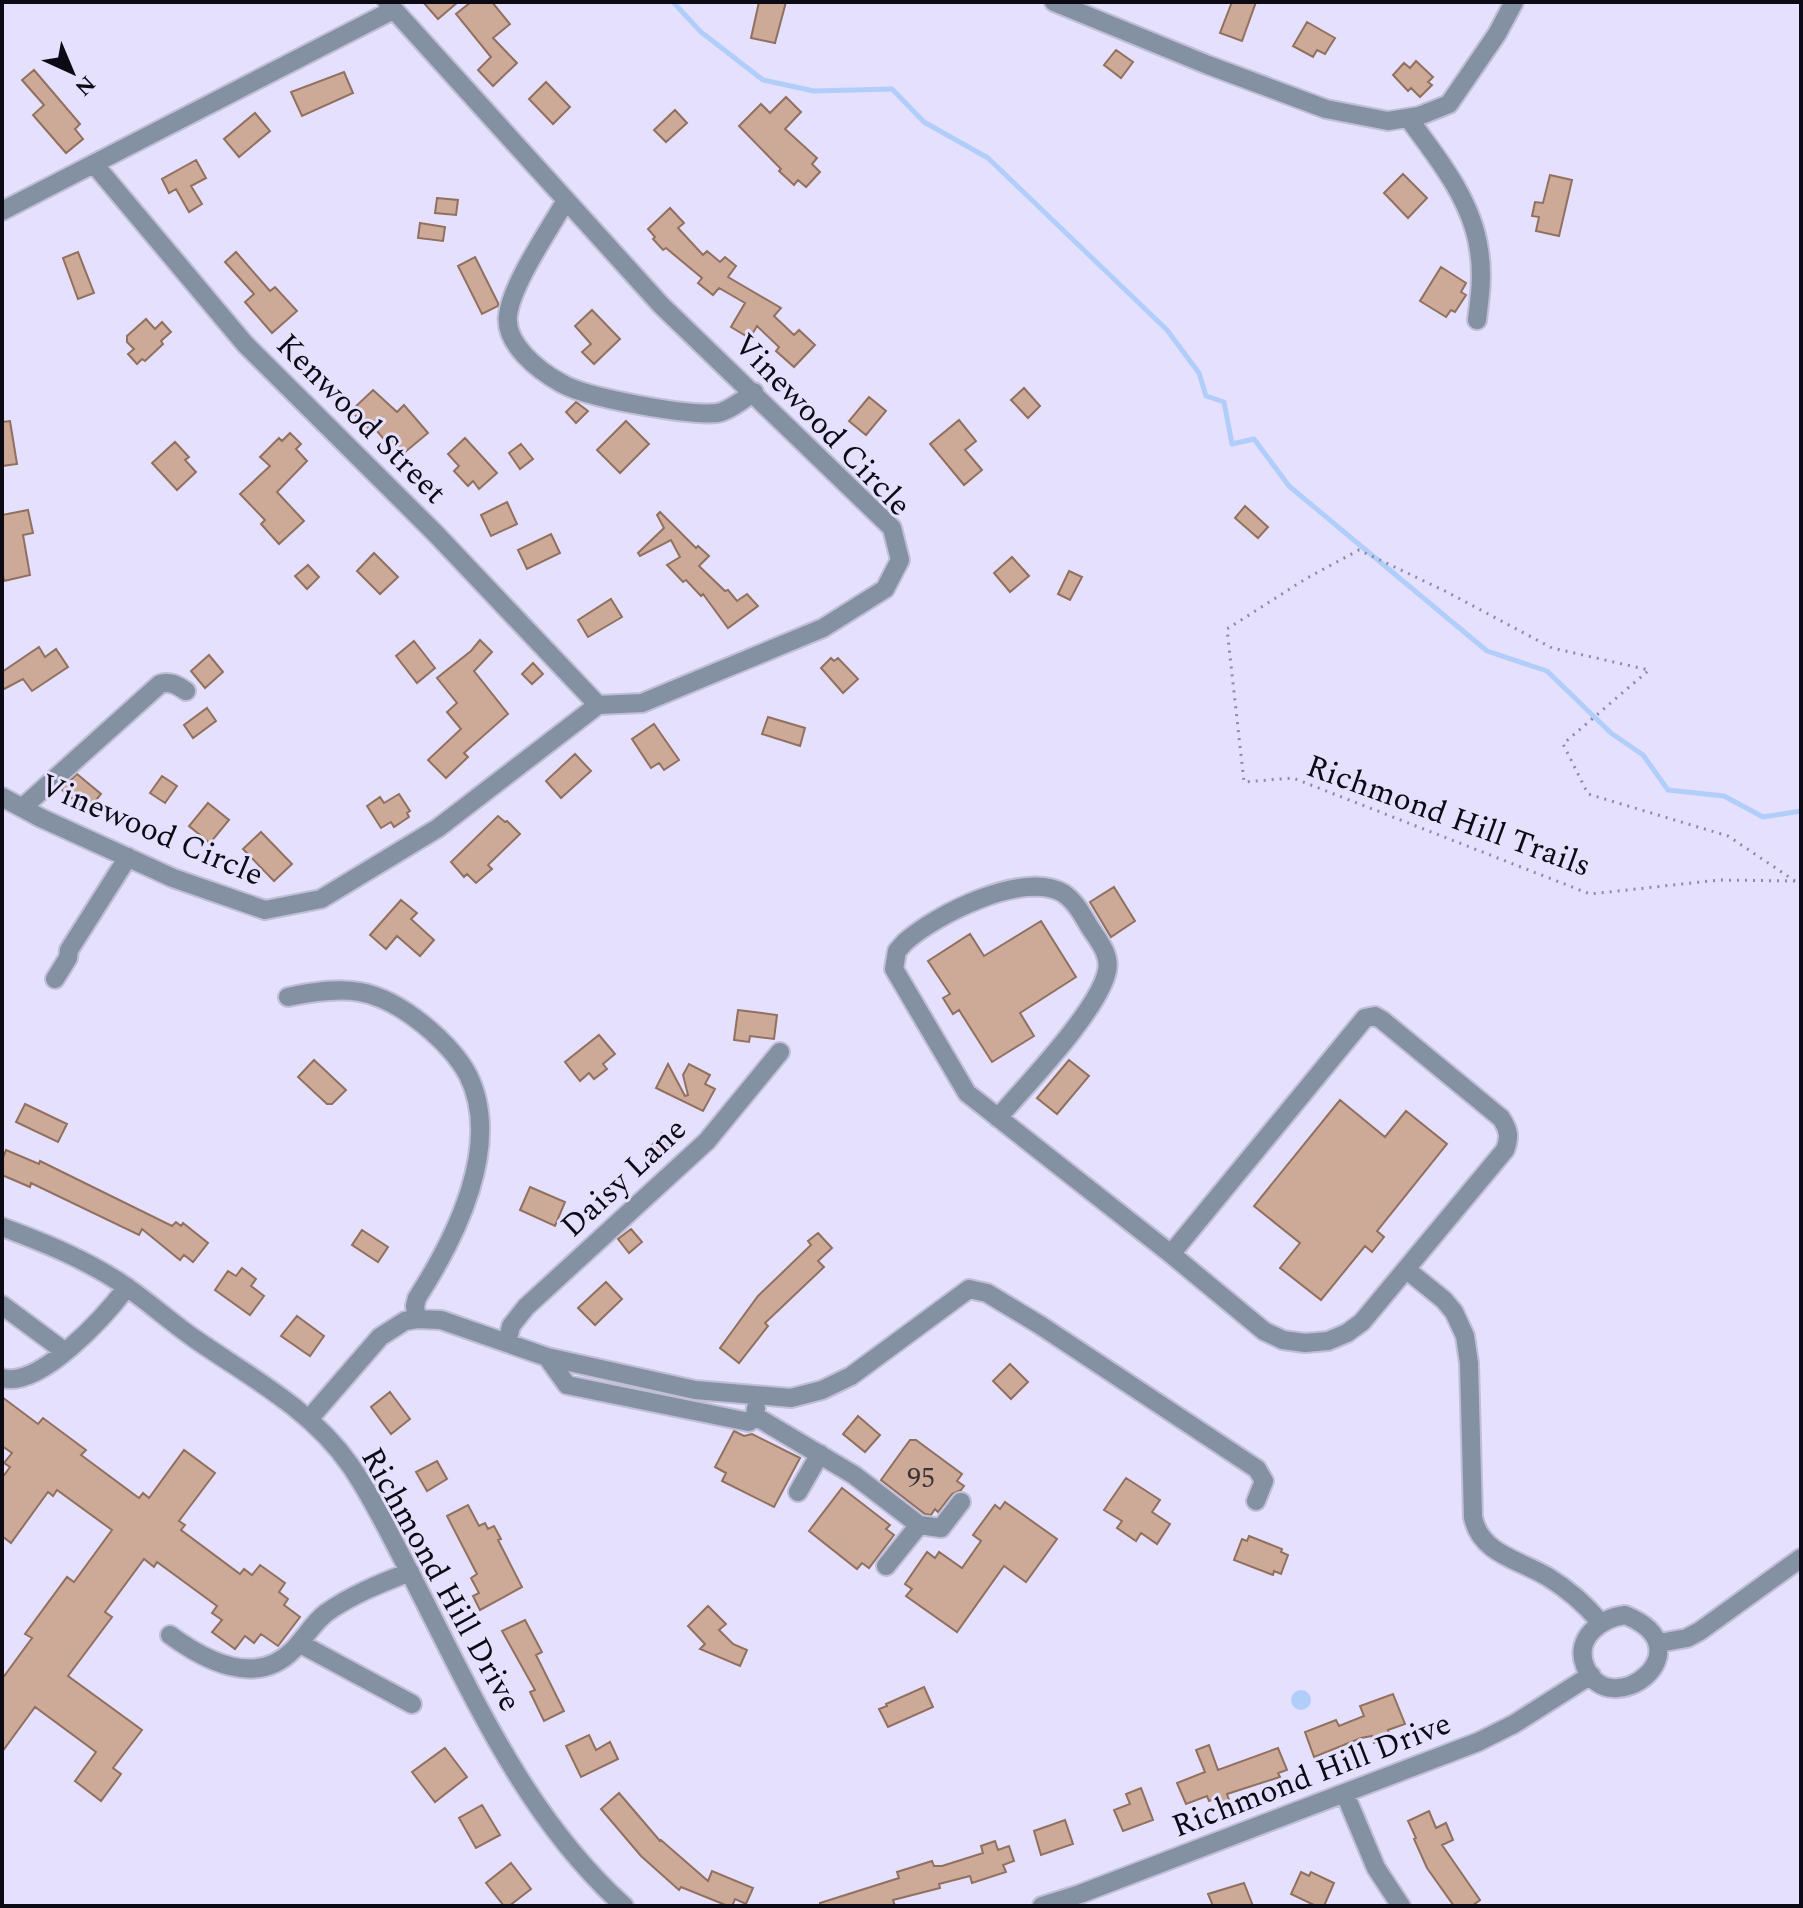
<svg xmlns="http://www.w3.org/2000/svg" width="1803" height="1908" viewBox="0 0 1803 1908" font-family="Spectral,serif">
<rect width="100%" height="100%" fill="#e4e0fd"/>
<path fill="#b1cefa" d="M1291 1700a10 10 0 1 1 20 0a10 10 0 1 1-20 0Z"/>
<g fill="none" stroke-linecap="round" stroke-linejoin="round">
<path stroke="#b1cefa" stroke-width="5" d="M673 2 701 32 763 80 814 91 892 89 924 122 988 158 1167 330 1199 373 1206 396 1224 402 1232 444 1254 439 1289 486 1487 651 1547 671 1611 733 1643 755 1668 790 1724 796 1763 817 1801 811"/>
</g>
<path fill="#cda998" stroke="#91705f" stroke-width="2" d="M423 2H458L438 19Z
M471 2H492L510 24 493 38 517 63 493 86 478 70 491 57 456 14Z
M759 2H786L775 43 751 38Z
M1232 2H1256L1242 41 1220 33Z
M1307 22 1335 38 1325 54 1317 50 1313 57 1293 46Z
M1116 50 1133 62 1121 78 1104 65Z
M1416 61 1433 77 1428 82 1432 85 1420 97 1411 88 1408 91 1393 75 1404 63 1410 68Z
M34 70 80 124 75 129 83 139 66 153 33 115 44 105 22 80Z
M344 72 353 93 302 116 291 92Z
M546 82 570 107 553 124 529 99Z
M786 97 801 112 785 129 817 158 812 164 820 172 806 187 798 180 794 185 779 171 781 169 739 126 761 104 770 113Z
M675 110 687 123 666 142 654 130Z
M255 113 270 131 239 157 224 139Z
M196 160 206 178 191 186 202 204 189 212 176 189 169 193 162 179Z
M1403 174 1427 198 1408 218 1384 193Z
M1550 175 1572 180 1559 236 1536 231 1539 217 1532 216 1535 202 1543 203Z
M437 198 458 200 456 215 435 213Z
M670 208 684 223 678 228 703 255 707 251 720 262 725 257 736 266 728 277 781 308 774 316 794 335 799 330 815 345 794 367 776 351 779 347 757 326 751 336H746L731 327 745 303 719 288 713 295 698 283 702 278 666 248 663 250 653 239 655 237 648 229Z
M420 223 445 227 443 241 418 238Z
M78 252 94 293 78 299 63 258Z
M236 252 270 291 275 287 297 311 272 333 245 302 254 294 225 262Z
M475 257 498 303V306L482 314 458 266Z
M1441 267 1466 283 1461 292 1466 295 1455 312 1451 310 1446 317 1420 301Z
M592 310 620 339 594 364 582 352 591 344 575 326Z
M146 319 155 329 162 322 171 332 161 341 163 344 145 361 142 359 137 364 128 354 134 349 127 342V336Z
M1024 388 1040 406 1028 418 1011 400Z
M373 390 397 412 404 405 428 433 399 457 372 425 369 429 351 411Z
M869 397 886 411 866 435 849 421Z
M576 402 588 411 576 423 566 412Z
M959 420 976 441 965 450 982 470 964 485 930 444Z
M10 421 17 464 2 466V422Z
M626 421 649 444 620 473 597 450Z
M290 433 301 444 296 449 307 461 277 492 304 521 279 544 261 524 265 520 240 494 270 466 260 457 279 438 282 441Z
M465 438 497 473 479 489 473 481 468 486 454 471 459 466 448 454Z
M175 442 189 457 185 460 196 472 177 490 152 463Z
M521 444 533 459 520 469 509 453Z
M507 502 517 524 491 536 481 515Z
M1245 506 1268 527 1258 538 1235 518Z
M28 510 33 533 23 535 30 575 4 581 2 571V515Z
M660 512 696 548 698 546 709 556 699 566 725 591 728 590 737 601 747 594 758 606 728 628 703 594 701 596 686 580 683 582 667 565 680 557 671 540 640 556 638 553 664 528 657 515Z
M551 534 560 553 527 569 518 550Z
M374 553 398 577 380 594 357 571Z
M1012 557 1029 576 1010 592 994 573Z
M308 565 319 577 307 589 295 576Z
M1069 571 1082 577 1070 600 1058 594Z
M611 599 622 617 588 637 578 620Z
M480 640 492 652 474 671 508 714 464 753 468 757 446 778 428 760 461 729 447 712 457 703 437 678 471 651Z
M414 641 435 668 417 683 396 656Z
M39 647 45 657 56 649 68 667 32 691 23 679 2 690V672Z
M209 655 223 672 205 688 191 671Z
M831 658 834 661 838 658 858 679 843 693 821 668Z
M533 663 543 674 532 684 522 674Z
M207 708 216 721 193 738 184 725Z
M768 717 805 728 800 746 762 734Z
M654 724 679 760 664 770 659 763 651 768 632 739Z
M575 754 591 771 561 798 546 781Z
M77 774 101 794 87 811 61 789Z
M162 776 177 786 165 803 150 793Z
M399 794 410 811 407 813 409 817 394 827 391 822 381 828 367 806 380 797 384 803Z
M208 803 229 820 210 843 189 826Z
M498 816 505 822 507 821 520 834 488 865 492 869 476 883 467 874 464 877 451 862Z
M261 832 292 864 274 881 243 849Z
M1114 887 1135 921 1111 937 1090 902Z
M401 900 417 913 411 919 434 940 420 956 397 936 386 949 370 935Z
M1041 921 1076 977 1020 1013 1034 1036 992 1062 959 1010 953 1014 943 998 950 994 928 961 970 934 984 956Z
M738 1010 777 1015 774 1039 750 1036 749 1042 734 1040Z
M599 1035 615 1054 603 1064 607 1069 594 1079 589 1073 580 1081 565 1062Z
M314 1060 346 1090 332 1104H327L298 1077Z
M1069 1060 1089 1076 1057 1114 1037 1098Z
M668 1064 685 1096 688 1095 683 1075 689 1064 710 1075 705 1084 715 1089 703 1111 656 1088Z
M1340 1100 1385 1137 1406 1111 1447 1144 1377 1231 1384 1237 1372 1252 1365 1246 1321 1300 1280 1268 1300 1243 1254 1206Z
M25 1104 67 1124 58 1142 16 1122Z
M662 1133 672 1141 662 1155 651 1146Z
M6 1150 39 1164 40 1161 172 1226 176 1222 181 1226 183 1223 208 1243 193 1262 184 1255 180 1260 142 1229 139 1235 31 1183 30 1187 2 1175V1160Z
M530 1187 565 1202 555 1226 520 1210Z
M631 1229 642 1242 629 1253 618 1239Z
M362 1230 388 1247 378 1262 352 1245Z
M818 1233 832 1248 818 1261 824 1267 765 1323 768 1326 739 1363 720 1348 758 1296 811 1245 808 1241Z
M242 1268 256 1279 251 1286 264 1296 250 1315 215 1290 228 1271 236 1276Z
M606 1282 622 1299 595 1325 578 1308Z
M297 1316 324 1336 310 1356 281 1336Z
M1010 1364 1028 1382 1011 1399 993 1381Z
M390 1392 410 1419 391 1434 371 1407Z
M2 1397 38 1424 43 1418 86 1450 81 1455 139 1498 143 1493 149 1498 184 1450 215 1473 179 1521 185 1525 181 1530 240 1574 244 1569 252 1575 260 1565 285 1583 279 1592 288 1599 284 1605 300 1617 278 1646 261 1634 254 1643 245 1636 235 1649 212 1632 222 1620 212 1613 217 1606 157 1562 154 1567 144 1559 105 1612 112 1617 68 1676 142 1730 113 1768 121 1774 101 1801 75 1781 96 1752 35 1707 2 1752V1679L32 1638 25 1634 67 1577 74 1582 112 1530 57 1490 53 1496 48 1492 11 1543 2 1536V1478L10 1467 4 1463 12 1453 2 1446Z
M858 1416 880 1435 865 1452 843 1434Z
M734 1431 744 1436 752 1434 800 1458 774 1507 722 1481 726 1473 715 1467Z
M910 1440H916L962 1474 957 1481 964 1486 961 1490 952 1494 938 1512 935 1509 931 1515 925 1514 881 1480Z
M437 1461 447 1479 427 1491 416 1472Z
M1126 1478 1160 1500 1152 1512 1170 1524 1157 1544 1141 1533 1136 1541 1117 1528 1122 1521 1104 1510Z
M842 1488 890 1525 886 1529 894 1535 869 1568 862 1563 857 1569 809 1531Z
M1005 1502 1057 1539 1026 1582 1004 1566 957 1632 906 1596 912 1589 905 1584 927 1552 935 1558 939 1552 962 1568 981 1541 973 1535 995 1505 1000 1509Z
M468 1505 479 1526 485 1523 488 1529 494 1526 501 1539 498 1540 522 1587 480 1610 473 1596 479 1593 471 1578 477 1574 447 1516Z
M1249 1536 1282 1549 1281 1552 1288 1555 1281 1574 1274 1571 1273 1575 1234 1560 1242 1539 1247 1541Z
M708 1606 726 1624 719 1630 733 1644 747 1650 740 1666 700 1649 705 1644 688 1626Z
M525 1620 542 1652 536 1655 564 1711 544 1721 530 1692 535 1690 502 1631Z
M924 1687 933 1707 888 1727 879 1709 887 1706 886 1704Z
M1393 1694 1405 1724 1388 1730 1390 1737 1374 1743 1372 1736 1361 1738 1314 1757 1305 1732 1336 1720 1339 1726 1364 1716 1360 1706Z
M589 1735 596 1750 610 1742 618 1759 581 1777 566 1746Z
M1209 1745 1218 1770 1278 1748 1287 1770 1278 1773 1280 1777 1227 1794 1229 1800 1217 1804 1214 1799 1209 1801 1207 1796 1186 1804 1177 1783 1205 1772 1196 1750Z
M445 1748 467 1777 435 1802 412 1772Z
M1141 1788 1153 1820 1123 1831 1114 1810 1130 1804 1126 1794Z
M619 1793 660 1841 661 1840 708 1881 712 1871 753 1888 746 1904 735 1899 733 1904 735 1906H728L681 1887 679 1890 641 1856 601 1809Z
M482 1805 500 1835 476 1848 459 1818Z
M1429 1811 1436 1828 1446 1823 1453 1840 1442 1845 1480 1900 1472 1906H1454L1427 1868 1414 1839 1416 1838 1408 1821Z
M1065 1820 1073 1844 1041 1855 1034 1831Z
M995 1841 998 1850 1009 1846 1014 1861 1003 1865 1006 1872 972 1883 970 1876 939 1884 940 1888 893 1900 895 1906H820V1903L899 1878 897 1872 932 1861 934 1866H942L983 1853 981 1846Z
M511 1863 531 1889 509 1906H504L486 1883Z
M1301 1872 1309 1876 1311 1872 1334 1883 1324 1906H1316L1291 1894Z
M1244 1883 1253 1906H1213L1208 1894Z"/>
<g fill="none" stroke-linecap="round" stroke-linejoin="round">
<g stroke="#c1bed8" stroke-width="22">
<path id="minor" d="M1054 2 1208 65 1326 109 1388 121 1419 116 1449 104 1497 34 1514 2
M1408 118C1437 157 1472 200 1479 250 1483 274 1480 297 1477 320
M94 164 245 344 435 533 598 705
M566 200C550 229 512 283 508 315 504 344 539 371 561 383 586 398 688 416 717 413 729 411 744 399 754 392
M2 211 393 10
M2 797 41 818 173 878 265 910 321 899 438 828 598 705 642 703 823 628 885 589 900 560 892 528 661 305 387 2
M22 808 160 684C171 681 177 685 186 691
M55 979 68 958 69 950 128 857
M288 997C345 985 376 986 424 1025 441 1039 458 1056 468 1075 503 1145 455 1239 417 1298L415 1306 417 1319
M998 1118C1026 1085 1099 1010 1107 971 1111 954 1097 939 1089 926 1082 914 1075 901 1063 893 1023 870 935 915 905 942L897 951 894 969 967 1093 1171 1254 1264 1331 1283 1340 1305 1343 1328 1341 1347 1333 1362 1322 1505 1150C1510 1137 1509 1130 1501 1118L1382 1020 1375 1016 1365 1018 1171 1254
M2 1227C45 1243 90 1261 128 1288 151 1304 172 1323 195 1339 250 1377 311 1409 350 1465 373 1498 390 1535 409 1571 470 1689 523 1815 624 1906
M1407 1270 1444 1300 1454 1312 1465 1336 1469 1363 1473 1517C1480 1554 1520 1560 1548 1577 1569 1590 1585 1604 1600 1622
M2 1305 64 1351
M507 1343 511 1326 526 1307 707 1141 780 1052
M547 1357 567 1385 749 1422 755 1416 756 1408
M2 1378C40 1389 106 1315 127 1287
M755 1416 854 1475 919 1525 886 1566
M309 1419 380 1337 405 1321 417 1319 441 1320 547 1357 695 1390 791 1398 822 1390 851 1376 969 1289 987 1293 1040 1325 1257 1469 1264 1481 1256 1501
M798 1492 820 1454
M919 1525 941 1528 961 1502
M1625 1615C1710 1649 1609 1726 1585 1666 1574 1638 1601 1618 1625 1615Z
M170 1635C204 1660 256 1688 293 1650 305 1638 313 1623 326 1613 351 1595 381 1583 410 1572
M299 1643 412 1704
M1659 1643 1687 1638 1700 1631 1801 1558
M1345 1794 1376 1868 1401 1906
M1042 1906 1080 1894 1478 1742 1514 1724 1591 1675"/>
</g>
<path stroke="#8f8ca2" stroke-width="3" stroke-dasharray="2 6" stroke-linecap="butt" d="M1795 881 1719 880 1590 894 1293 778 1244 782 1227 629 1307 578 1359 550 1447 592 1552 648 1649 670 1563 744 1588 794 1728 836 1795 881 1801 885"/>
<use href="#minor" stroke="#8491a3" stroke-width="18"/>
</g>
<g text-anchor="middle" stroke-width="6" stroke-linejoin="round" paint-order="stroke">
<g font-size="28" fill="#3c3236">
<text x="921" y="1487">95</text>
</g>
<g font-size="32" fill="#0c0a15" stroke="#e4e0fd">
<text transform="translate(362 418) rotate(45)" y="11">Kenwood Street</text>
<text transform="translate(823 424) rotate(46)" y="11">Vinewood Circle</text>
<text transform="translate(1449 815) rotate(20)" y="11">Richmond Hill Trails</text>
<text transform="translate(152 829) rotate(23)" y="11">Vinewood Circle</text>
<text transform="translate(623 1177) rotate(-43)" y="11">Daisy Lane</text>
<text transform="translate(442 1579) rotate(61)" y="11">Richmond Hill Drive</text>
<text transform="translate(1311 1774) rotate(-21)" y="11">Richmond Hill Drive</text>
</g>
</g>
<rect width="1803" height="1908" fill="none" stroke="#0c0a15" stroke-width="8"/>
<g transform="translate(72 72) rotate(136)" stroke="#e4e0fd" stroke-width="6" paint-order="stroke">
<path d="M0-6L14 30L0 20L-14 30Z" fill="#0c0a15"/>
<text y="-12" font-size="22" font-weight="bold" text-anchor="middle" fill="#0c0a15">N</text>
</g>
</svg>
